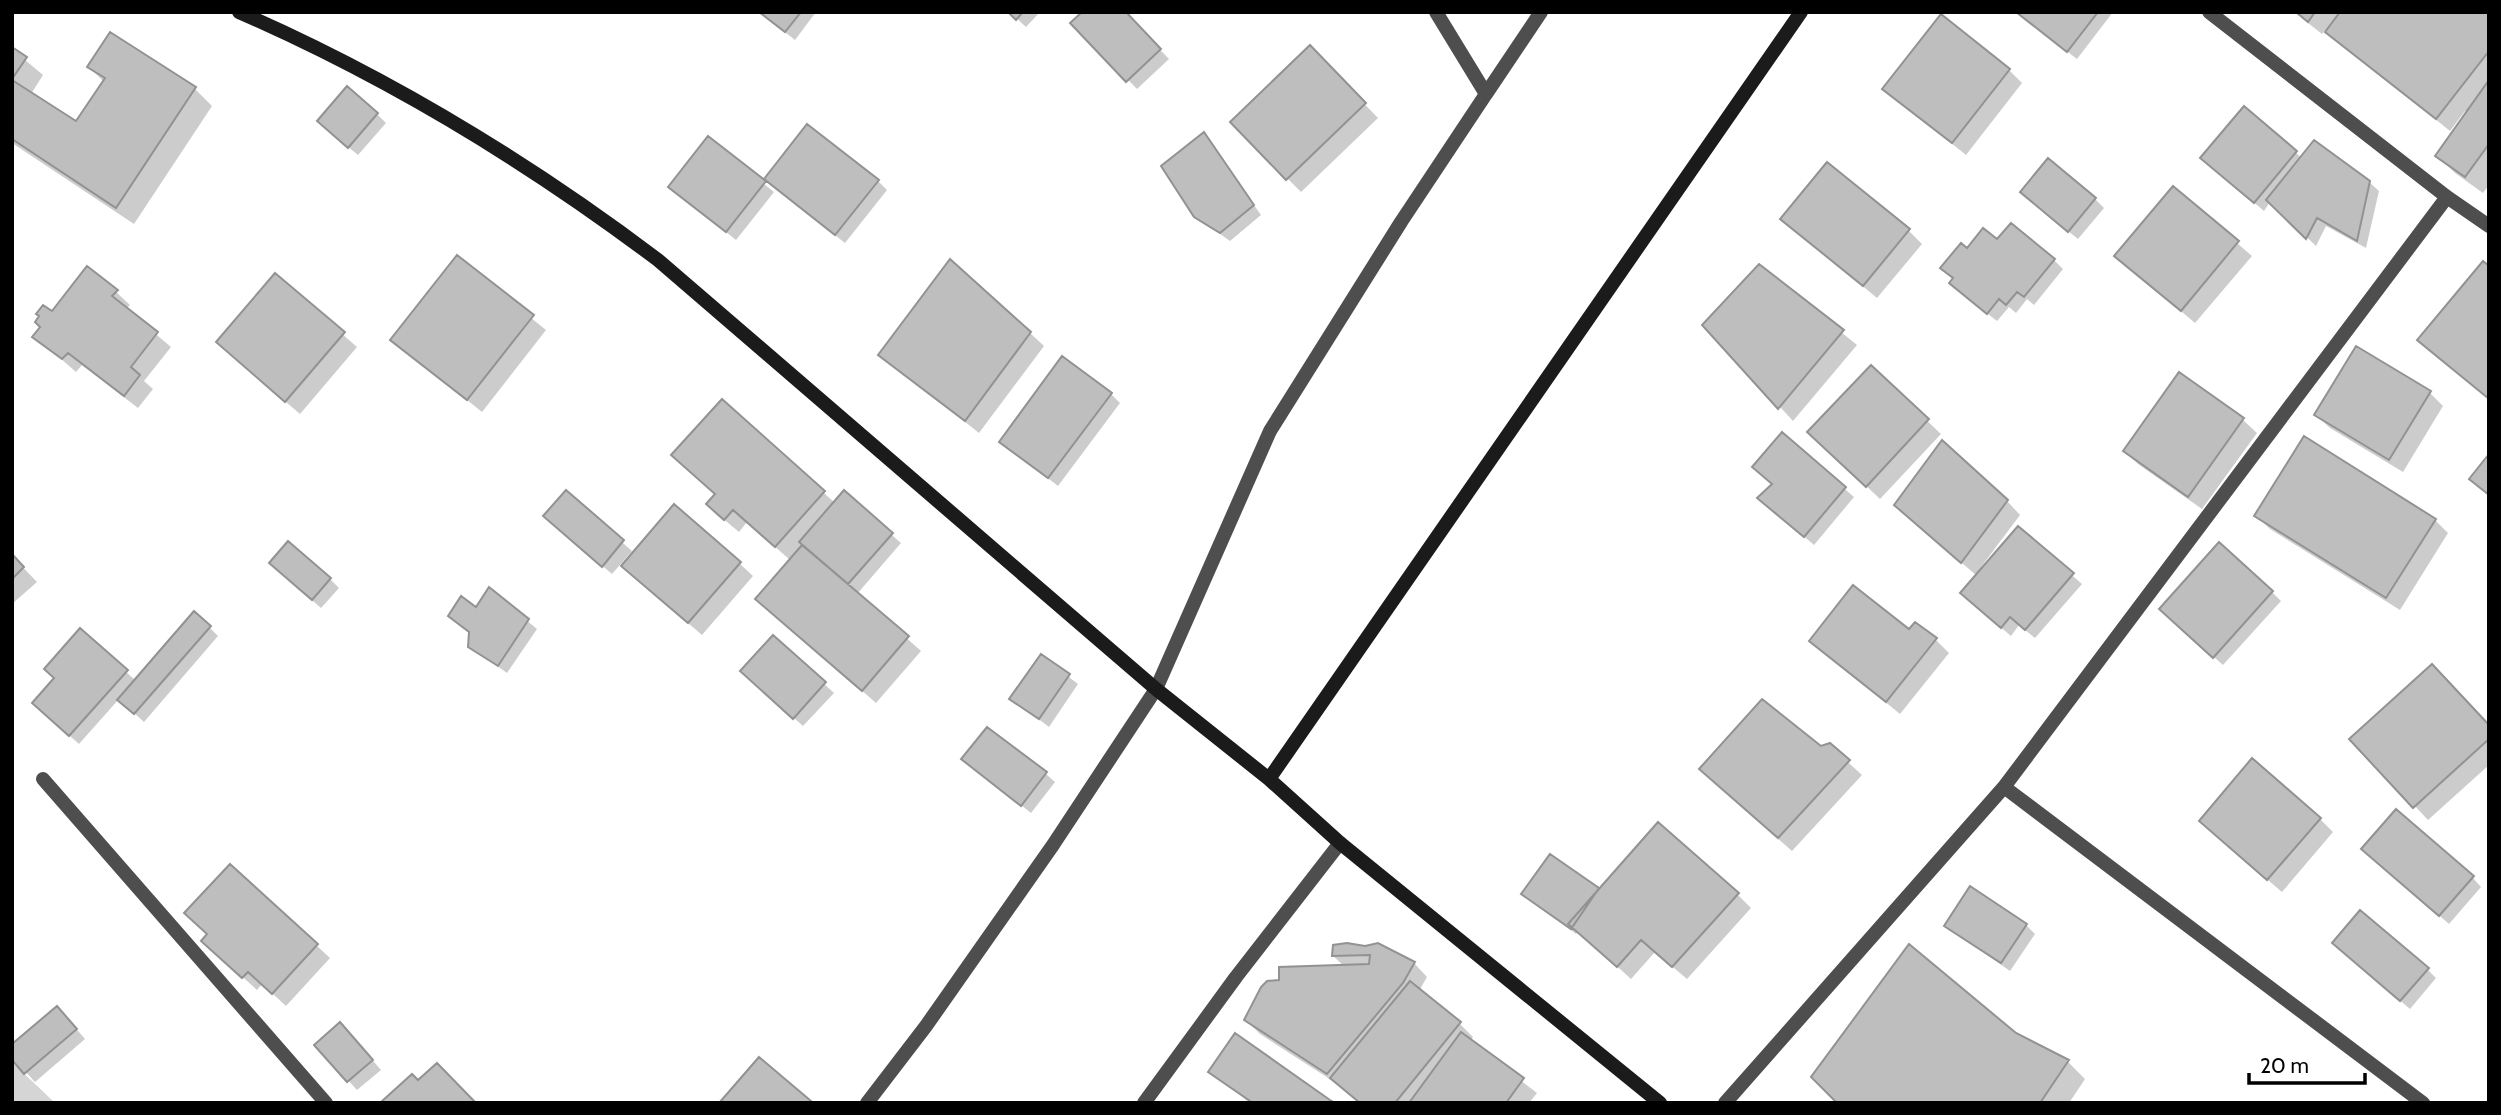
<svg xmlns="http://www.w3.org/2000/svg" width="2501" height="1115" viewBox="0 0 2501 1115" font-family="Cabin,sans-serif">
<rect width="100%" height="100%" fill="#fff"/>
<path fill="#d5d5d5" d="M12 1062 55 1103H12Z"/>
<path fill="#0003" d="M759 12H816L795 40Z
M1010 12H1040L1026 27Z
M1124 12 1169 59 1137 89 1073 23Z
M2016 12H2113L2077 59Z
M2294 12H2489V185L2483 193 2455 173 2438 156 2468 113 2465 111 2450 131 2325 30 2322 34Z
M110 34 195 89 212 106 134 224 12 143V49L43 75 31 94 77 124 104 82 89 67Z
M1310 48 1378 118 1301 192 1232 123Z
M2009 70 2022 83 1966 155 1884 89Z
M2244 108 2302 158 2369 182 2379 191 2366 248 2326 226 2316 246 2270 202 2264 211 2211 166Z
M377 114 386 123 358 155 328 130Z
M1204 134 1261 215 1230 241 1195 216Z
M708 138 774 192 736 240 670 187Z
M878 181 887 190 845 243 775 188Z
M2173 188 2252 256 2195 323 2116 256Z
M2095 199 2104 208 2078 239 2031 201Z
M1782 219 1909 231 1922 244 1877 298Z
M1998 242 2054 260 2063 269 2034 305 2027 299 2016 313 2009 307 1997 321 1960 292 1954 279 1943 268 1968 250Z
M457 258 546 330 482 412 392 340Z
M1759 266 1857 345 1793 421 1705 325Z
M87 269 116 292 130 305 126 309 171 347 144 381 153 389 138 408 82 365 76 372 35 336Z
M276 276 357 347 300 414 232 356Z
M1030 333 1044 346 979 433 880 354Z
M1871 368 1941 434 1880 499 1823 445Z
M2180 375 2243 420 2257 433 2202 509 2138 464 2125 451Z
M2430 393 2443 406 2403 472 2330 428 2316 415Z
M1111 394 1120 403 1058 486 1001 442Z
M722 401 835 503 844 493 901 543 857 594 921 651 876 703 757 599 790 560 747 522 739 532 721 517 716 495Z
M1782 435 1854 497 1814 545 1759 498 1773 485Z
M566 493 632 551 612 574 554 525Z
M2007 501 2020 515 1981 567 1983 569 2018 528 2082 584 2035 638 2019 625 2011 636 1971 602 1977 576 1910 518Z
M2257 516 2435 520 2448 533 2400 610 2270 529Z
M12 556 37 582 12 604Z
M739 563 753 576 702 635 637 579Z
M280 572 330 579 339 588 321 608Z
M490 590 537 629 507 673 470 646V633L451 616 476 610Z
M2272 592 2281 601 2223 665 2170 618Z
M209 627 218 636 144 722 119 699 79 744 43 712 81 631 136 681Z
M1909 631 1936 640 1949 653 1900 714 1811 641Z
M773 637 834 693 803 726 751 680Z
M1041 656 1078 684 1049 727 1012 699Z
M2489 727V765L2428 820 2352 739Z
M1829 745 1862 775 1792 851 1715 783Z
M964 759 1046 774 1055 782 1031 813Z
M2320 819 2333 832 2282 892 2214 834Z
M1550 856 1600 891 1737 894 1751 908 1687 979 1655 952 1631 979 1578 931 1576 934 1524 894Z
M2373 858 2473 878 2481 887 2449 924Z
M2026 925 2035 934 2010 971 1946 926Z
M316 945 330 958 286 1006 262 984 257 990 217 954Z
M1377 945 1414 963 1427 977 1419 991 1460 1024 1473 1037 1470 1041 1537 1093 1529 1103H1360L1342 1087 1260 1034 1246 1020 1344 966 1333 956 1335 947Z
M2343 952 2427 969 2436 978 2410 1009Z
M66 1017 85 1039 35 1082 12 1057Z
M349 1033 381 1070 357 1090 316 1045Z
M2015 1034 2068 1062 2085 1079 2069 1103H1839Z
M1210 1071 1330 1103H1250Z
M412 1076 419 1082 473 1103H384Z"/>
<path fill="#bebebe" stroke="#929292" stroke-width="2" d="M759 12H801L785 32Z
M1008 12H1023L1016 20Z
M1082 12H1126L1161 49 1126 82 1070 23Z
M2016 12H2098L2067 52Z
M2296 12H2315L2308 22Z
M2340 12H2489V51L2436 119 2325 32Z
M1941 14 2010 69 1952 143 1882 89Z
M110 32 196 87 116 208 12 139V80L76 121 105 78 87 67Z
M1310 45 1366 103 1286 180 1230 122Z
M12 47 27 57 12 79Z
M2489 80V144L2465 177 2435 156Z
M347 86 378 113 348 148 317 121Z
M2244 106 2297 151 2254 203 2200 158Z
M807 124 879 180 835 235 764 179Z
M1204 132 1254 205 1220 233 1194 217 1161 166Z
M708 136 766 181 726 232 668 187Z
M2314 140 2370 181 2357 241 2317 218 2306 239 2266 200Z
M2048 158 2096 198 2068 232 2020 192Z
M1827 162 1910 229 1863 286 1780 219Z
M2173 186 2239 241 2181 311 2114 256Z
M2011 223 2055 259 2024 297 2017 292 2006 305 1999 299 1987 314 1949 283 1953 278 1940 268 1961 243 1967 248 1983 228 1997 239Z
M457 255 534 315 467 400 390 340Z
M950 259 1031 332 965 421 878 355Z
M2483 261 2489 266V399L2417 340Z
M1759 264 1844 330 1778 409 1702 325Z
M87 266 118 290 112 296 158 332 131 367 140 375 124 396 68 353 62 359 32 337 40 327 35 322 39 316 36 314 43 305 52 311Z
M275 273 345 332 285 402 216 342Z
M2356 346 2431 391 2389 460 2314 415Z
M1062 356 1112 393 1048 478 999 442Z
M1871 365 1929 419 1866 487 1807 432Z
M2179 372 2244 418 2188 497 2123 451Z
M722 399 825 491 775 547 733 510 724 520 706 504 715 494 671 455Z
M1782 432 1846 487 1804 537 1757 498 1772 484 1752 467Z
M2304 436 2436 519 2386 598 2254 516Z
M1942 440 2008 500 1961 563 1894 505Z
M2489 454V495L2469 479Z
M566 490 624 540 602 567 543 516Z
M844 490 893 533 848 584 799 542Z
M674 504 741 562 688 623 621 566Z
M2018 526 2074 573 2025 630 2010 617 2001 628 1960 593Z
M288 541 331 578 312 600 269 563Z
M2219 542 2273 591 2213 658 2159 609Z
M802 545 909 636 862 691 755 599Z
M12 554 24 567 12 579Z
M1853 585 1909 629 1915 622 1937 638 1886 702 1809 641Z
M489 587 529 619 498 666 468 647 469 632 448 616 461 596 476 607Z
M194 611 211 626 134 714 117 700Z
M80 628 128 670 69 736 32 703 54 678 44 669Z
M773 635 826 682 793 719 740 671Z
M1041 654 1070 674 1039 719 1009 699Z
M2432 664 2489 725V739L2413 808 2349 739Z
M1762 699 1821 746 1830 743 1850 760 1778 838 1699 769Z
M987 727 1047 772 1021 806 961 759Z
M2252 758 2321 818 2267 880 2199 821Z
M2396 809 2474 876 2439 916 2361 849Z
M1658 822 1739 893 1672 967 1641 940 1617 967 1568 924Z
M1550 854 1599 888 1571 929 1521 894Z
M230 864 318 944 272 994 248 972 242 978 201 941 207 934 184 913Z
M1970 886 2027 924 2001 963 1944 926Z
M2360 910 2429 968 2400 1001 2332 943Z
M1347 943 1365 946 1378 943 1415 962 1403 983 1327 1074 1244 1020 1261 987 1267 981 1279 980V967L1369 964 1370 955 1332 956 1333 945Z
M1909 944 2016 1033 2069 1060 2040 1103H1837L1811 1077Z
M1410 981 1461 1022 1395 1103H1360L1330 1078Z
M57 1006 77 1029 24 1074 12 1060V1044Z
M340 1022 373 1060 347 1082 314 1045Z
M1461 1032 1524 1078 1506 1103H1409Z
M1235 1033 1330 1100 1335 1103H1253L1208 1072Z
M759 1057 811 1101 810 1103H719Z
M437 1063 476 1103 381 1102 412 1074 418 1080Z"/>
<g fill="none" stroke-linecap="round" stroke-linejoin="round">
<path stroke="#4e4e4e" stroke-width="14" d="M2209 12 2447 197 2489 226
M1486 94 1541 12
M43 779 326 1103
M2004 787 2423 1103
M867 1103 926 1026 1053 845 1156 689 1270 431 1401 222 1486 94 1436 12
M1144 1103 1236 977 1340 843
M1725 1103 2004 787 2447 197"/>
<path stroke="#1b1b1b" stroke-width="14" d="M239 12C388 77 528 162 658 260L1156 689 1269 779 1340 843 1660 1103
M1269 779 1801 12"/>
</g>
<rect width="2501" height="1115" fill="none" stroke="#000000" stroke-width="28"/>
<path d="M2249 1073v10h116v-10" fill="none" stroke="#000000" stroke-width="3.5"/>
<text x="2260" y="1073" font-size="21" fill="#000000" stroke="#ffffff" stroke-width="5" paint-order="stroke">20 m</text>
</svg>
